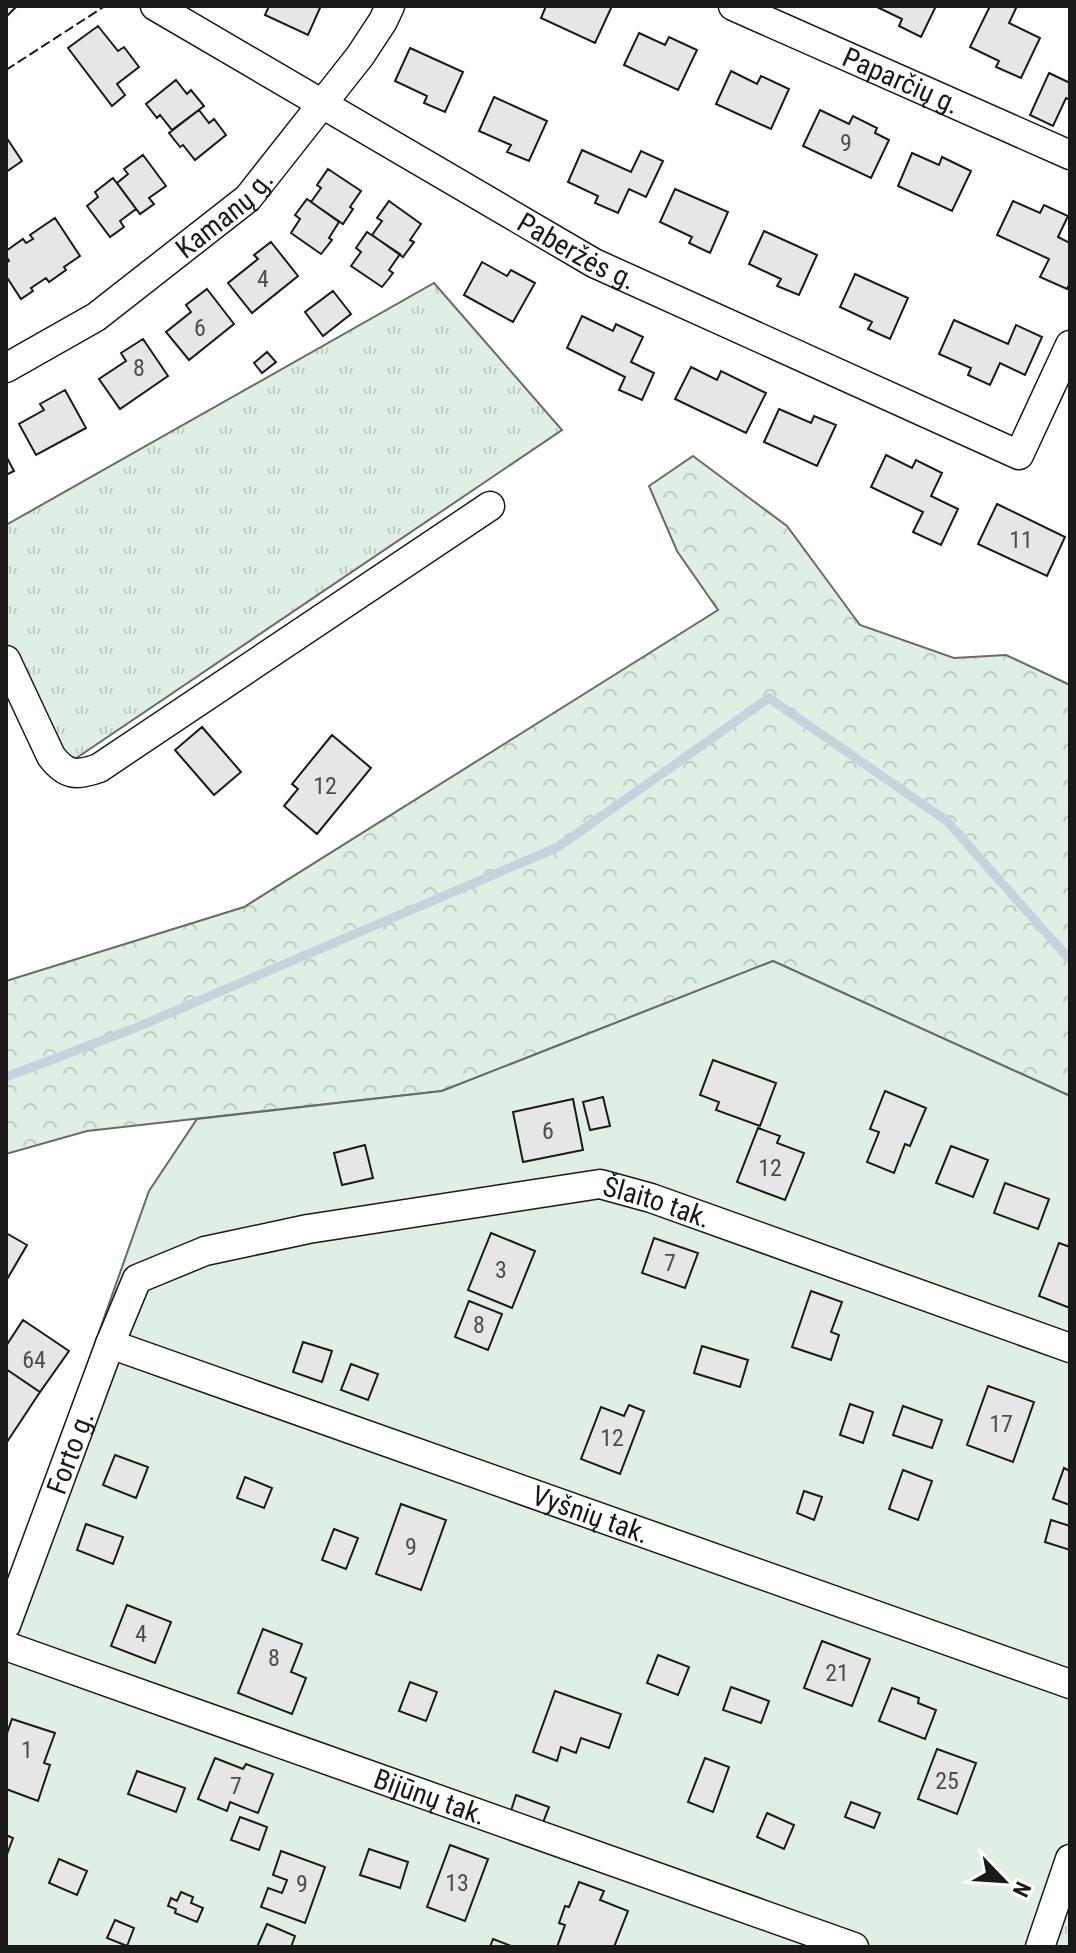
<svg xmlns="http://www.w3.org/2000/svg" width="1076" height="1953" viewBox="0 0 1076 1953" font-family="'Roboto Condensed',sans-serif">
<defs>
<pattern id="grass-tufts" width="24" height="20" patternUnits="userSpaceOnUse" patternTransform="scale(2)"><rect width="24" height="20" fill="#e0efe3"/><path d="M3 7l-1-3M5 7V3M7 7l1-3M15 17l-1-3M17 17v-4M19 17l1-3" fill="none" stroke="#c0ccc2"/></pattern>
<pattern id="forest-crowns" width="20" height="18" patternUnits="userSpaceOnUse" patternTransform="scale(2)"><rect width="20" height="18" fill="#e0efe3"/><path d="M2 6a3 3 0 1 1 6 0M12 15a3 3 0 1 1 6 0" fill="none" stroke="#c0ccc2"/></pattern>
</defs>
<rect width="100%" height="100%" fill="#fff"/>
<path fill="url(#grass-tufts)" stroke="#6a6a6a" stroke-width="2" d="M434 283 562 430 72 761 59 748 6 643V525Z
M1070 1863V1947H1040Z"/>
<path fill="url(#forest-crowns)" stroke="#6a6a6a" stroke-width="2" d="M693 456 787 526 860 625 954 658 1006 655 1070 685V1096L773 961 442 1091 87 1131 6 1154V981L244 907 718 610 677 551 649 486Z"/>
<path fill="#e0efe3" stroke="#6a6a6a" stroke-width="2" d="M773 961 1070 1096V1862L1039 1947H6V1594L149 1191 197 1119 442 1091Z"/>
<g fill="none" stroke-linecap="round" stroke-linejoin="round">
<path stroke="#c6d2dc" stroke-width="9" d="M6 1077 135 1028 558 847 769 698 947 821 1070 960"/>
</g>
<path fill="#e6e6e6" stroke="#1a1a1a" stroke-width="2" d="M6 6H17L6 17Z
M269 6H316L320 8 308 35 265 15Z
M546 6H612L595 43 541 18Z
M875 6H936L921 37 899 26 902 19Z
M990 6H1017L1009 23 1040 38 1021 78 996 67 999 61 970 47Z
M98 26 118 51 124 47 139 67 117 84 125 95 112 106 68 48Z
M639 33 665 45 669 37 697 50 678 90 624 65Z
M410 48 463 72 445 112 424 103 427 96 395 81Z
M731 71 757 84 761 76 789 89 771 129 716 104Z
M1049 73 1070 83V100L1066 98 1053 126 1030 115Z
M176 80 187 94 191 90 204 106 172 130 160 115 157 118 146 104Z
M494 97 547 121 529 161 507 152 511 145 479 131Z
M199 110 209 123 214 119 226 135 195 160 183 145 180 147 169 133Z
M820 110 849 124 853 116 877 128 875 133 889 140 871 178 803 146Z
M6 137 22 161 6 172Z
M582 150 631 172 641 151 663 161 646 197 629 189 618 213 595 203 598 196 568 182Z
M912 153 939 165 942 157 971 171 952 211 898 186Z
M143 155 166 186 149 198 154 204 140 214 117 183 128 174 124 169Z
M328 169 361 191 350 207 353 209 343 224 311 202 321 188 317 185Z
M113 178 136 209 120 221 124 227 110 237 87 206 98 197 95 192Z
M675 189 728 212 710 253 689 243 692 237 660 222Z
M307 199 339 222 329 238 332 240 321 254 291 233 300 219 295 215Z
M389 201 421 224 410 240 414 242 403 257 372 235 382 221 377 218Z
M1013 201 1040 213 1044 205 1068 216 1058 237 1070 243V283L1067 289 1040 277 1049 259 997 235Z
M55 218 80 256 64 267 66 270 49 282 46 278 31 288 33 291 21 299 6 276V263L9 261 6 256V251L23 239 26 243 33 239 30 235Z
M764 231 817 255 799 295 777 286 781 279 749 264Z
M367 232 400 254 389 270 393 273 382 287 351 266 361 252 356 248Z
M271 242 298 276 252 313 228 283 258 259 254 255Z
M482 262 507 276 511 270 535 283 513 322 464 295Z
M855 274 908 298 890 339 868 329 872 322 840 307Z
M207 289 234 324 189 360 166 332 191 312 186 305Z
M333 291 351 314 323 336 305 312Z
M582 316 613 331 616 324 643 337 631 362 654 373 642 400 619 390 625 377 567 348Z
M954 320 1008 344 1016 325 1042 337 1025 375 1000 363 990 385 968 375 971 368 939 354Z
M143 339 168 376 120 409 99 379 126 361 121 353Z
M267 352 276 362 262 373 254 363Z
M691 367 717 380 721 371 766 393 746 433 675 399Z
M65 390 86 428 36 455 19 424 44 410 40 404Z
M779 409 811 423 814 416 836 425 817 466 764 442Z
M886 455 912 468 916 460 942 473 931 496 958 509 941 545 913 532 923 512 871 487Z
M6 456 14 471 6 475Z
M997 504 1065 537 1047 576 978 544Z
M202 727 241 772 214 795 175 750Z
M332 735 371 768 317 834 284 806 298 789 292 784Z
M713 1060 776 1083 760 1126 716 1110 719 1102 700 1095Z
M885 1091 926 1108 910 1146 905 1144 894 1173 867 1162 879 1132 870 1129Z
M603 1097 610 1126 590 1130 583 1102Z
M573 1099 583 1150 523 1162 513 1112Z
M758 1128 780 1136 777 1143 804 1153 785 1200 737 1182Z
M365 1145 373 1178 342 1185 334 1153Z
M951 1146 988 1160 973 1197 936 1183Z
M1005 1183 1049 1199 1038 1229 994 1213Z
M6 1233 27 1245 6 1281Z
M491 1233 535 1251 512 1308 468 1290Z
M654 1238 698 1253 685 1288 642 1273Z
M1059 1243 1070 1247V1308L1039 1296Z
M811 1291 842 1302 831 1332 839 1335 831 1360 792 1347Z
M469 1301 502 1314 488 1350 455 1337Z
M23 1320 69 1351 40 1392 6 1369V1346Z
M303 1342 332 1351 322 1382 293 1372Z
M702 1346 748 1360 740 1387 694 1373Z
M351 1364 378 1374 368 1400 341 1390Z
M6 1369 40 1392 7 1442 6 1441Z
M988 1386 1034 1402 1013 1462 967 1445Z
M850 1404 873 1412 863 1443 840 1435Z
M629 1405 644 1411 620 1474 581 1459 601 1407 624 1416Z
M903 1406 942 1420 932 1448 893 1435Z
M115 1455 148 1467 136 1498 103 1485Z
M1064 1468 1070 1471V1505L1053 1499Z
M903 1470 932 1481 918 1520 889 1509Z
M245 1477 272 1488 264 1508 237 1498Z
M804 1491 822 1497 814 1520 797 1513Z
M401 1504 446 1520 421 1590 376 1574Z
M1051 1520 1070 1526V1550L1045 1542Z
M86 1524 123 1537 113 1564 77 1550Z
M334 1529 358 1538 346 1569 322 1560Z
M127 1605 171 1622 155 1663 111 1646Z
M263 1629 302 1644 291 1672 306 1678 292 1714 238 1693Z
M822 1641 870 1659 852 1706 804 1688Z
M658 1655 689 1667 678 1695 647 1683Z
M410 1682 437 1692 426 1721 399 1711Z
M731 1687 769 1701 761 1723 723 1710Z
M892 1688 919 1698 918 1703 936 1710 925 1739 879 1721Z
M555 1691 621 1714 609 1748 581 1738 576 1753 561 1747 557 1761 533 1752Z
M12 1719 55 1733 44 1763 50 1765 38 1801 6 1789V1736Z
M937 1749 976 1763 957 1814 918 1799Z
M215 1758 243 1769 246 1764 273 1774 258 1813 230 1802 227 1811 198 1799Z
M705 1758 729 1767 713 1812 688 1802Z
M137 1771 185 1788 176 1812 128 1794Z
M516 1795 549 1807 542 1825 510 1814Z
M851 1802 880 1813 874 1828 845 1817Z
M767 1813 794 1825 784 1849 757 1837Z
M240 1817 267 1827 259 1850 231 1840Z
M6 1835 13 1838 6 1857Z
M450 1845 488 1859 465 1921 427 1907Z
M369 1849 408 1862 400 1888 360 1875Z
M281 1851 325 1867 305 1923 261 1907 268 1888 282 1893 287 1880 273 1875Z
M59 1859 87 1871 77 1895 49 1883Z
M579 1882 604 1891 600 1900 628 1911 614 1947H557L565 1925 559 1923 565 1906 569 1907Z
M181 1892 193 1897 191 1903 203 1908 197 1922 175 1913 176 1909 168 1906 171 1898 177 1901Z
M115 1920 134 1928 127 1946 107 1938Z
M267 1924 295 1936 291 1947H257Z
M493 1939 514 1947H490Z"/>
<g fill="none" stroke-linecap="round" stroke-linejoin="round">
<g stroke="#1a1a1a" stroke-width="31">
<g id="minor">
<path id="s1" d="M155 6 594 263 1019 455 1070 345"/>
<path id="s2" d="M733 6 1070 155"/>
<path id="s3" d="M6 368 96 317 248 198 360 56 383 21 390 6"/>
<path d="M6 660 51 756C66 776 77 776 99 768L490 506"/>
<path id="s4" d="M110 1344 1070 1684"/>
<path id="s5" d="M6 1625 110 1344 137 1279 205 1251 308 1229 600 1184 651 1198 1070 1348"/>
<path id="s6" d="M6 1646 854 1947"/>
<path d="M1040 1947 1070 1859"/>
</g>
</g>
<use href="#minor" stroke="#fff" stroke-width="28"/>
<path stroke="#1a1a1a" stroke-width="2" stroke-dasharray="10 4" stroke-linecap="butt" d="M6 70 105 6"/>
</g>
<g text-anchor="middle" stroke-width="6" stroke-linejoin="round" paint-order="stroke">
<g font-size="24" fill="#4d4d4d">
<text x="846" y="151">9</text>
<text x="263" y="287">4</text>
<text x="200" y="336">6</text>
<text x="139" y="376">8</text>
<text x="1021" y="548">11</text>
<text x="325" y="794">12</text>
<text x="548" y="1139">6</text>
<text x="770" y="1176">12</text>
<text x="670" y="1271">7</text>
<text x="501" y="1278">3</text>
<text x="479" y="1333">8</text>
<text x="34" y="1368">64</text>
<text x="1001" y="1432">17</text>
<text x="612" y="1446">12</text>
<text x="411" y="1555">9</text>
<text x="141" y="1642">4</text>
<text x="274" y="1666">8</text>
<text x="837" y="1681">21</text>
<text x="27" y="1758">1</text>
<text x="947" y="1789">25</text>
<text x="236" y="1794">7</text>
<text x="457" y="1891">13</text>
<text x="302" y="1892">9</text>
</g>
<g font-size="28" fill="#1a1a1a" stroke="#fff">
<text dy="10" stroke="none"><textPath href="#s2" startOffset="184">Paparčių g.</textPath></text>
<text dy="10" stroke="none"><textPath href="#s3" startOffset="268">Kamanų g.</textPath></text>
<text dy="10" stroke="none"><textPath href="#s1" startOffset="488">Paberžės g.</textPath></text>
<text dy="10" stroke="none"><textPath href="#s5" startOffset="904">Šlaito tak.</textPath></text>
<text dy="10" stroke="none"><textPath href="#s5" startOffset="184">Forto g.</textPath></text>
<text dy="10" stroke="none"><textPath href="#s4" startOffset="510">Vyšnių tak.</textPath></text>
<text dy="10" stroke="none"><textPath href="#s6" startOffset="450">Bijūnų tak.</textPath></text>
</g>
</g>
<rect width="1076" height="1953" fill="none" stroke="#1a1a1a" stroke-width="16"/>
<g transform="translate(1004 1881) rotate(115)" stroke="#ffffff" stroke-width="6" paint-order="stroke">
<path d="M0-6L14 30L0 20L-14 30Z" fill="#1a1a1a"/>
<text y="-12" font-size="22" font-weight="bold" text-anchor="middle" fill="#1a1a1a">N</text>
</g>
</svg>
